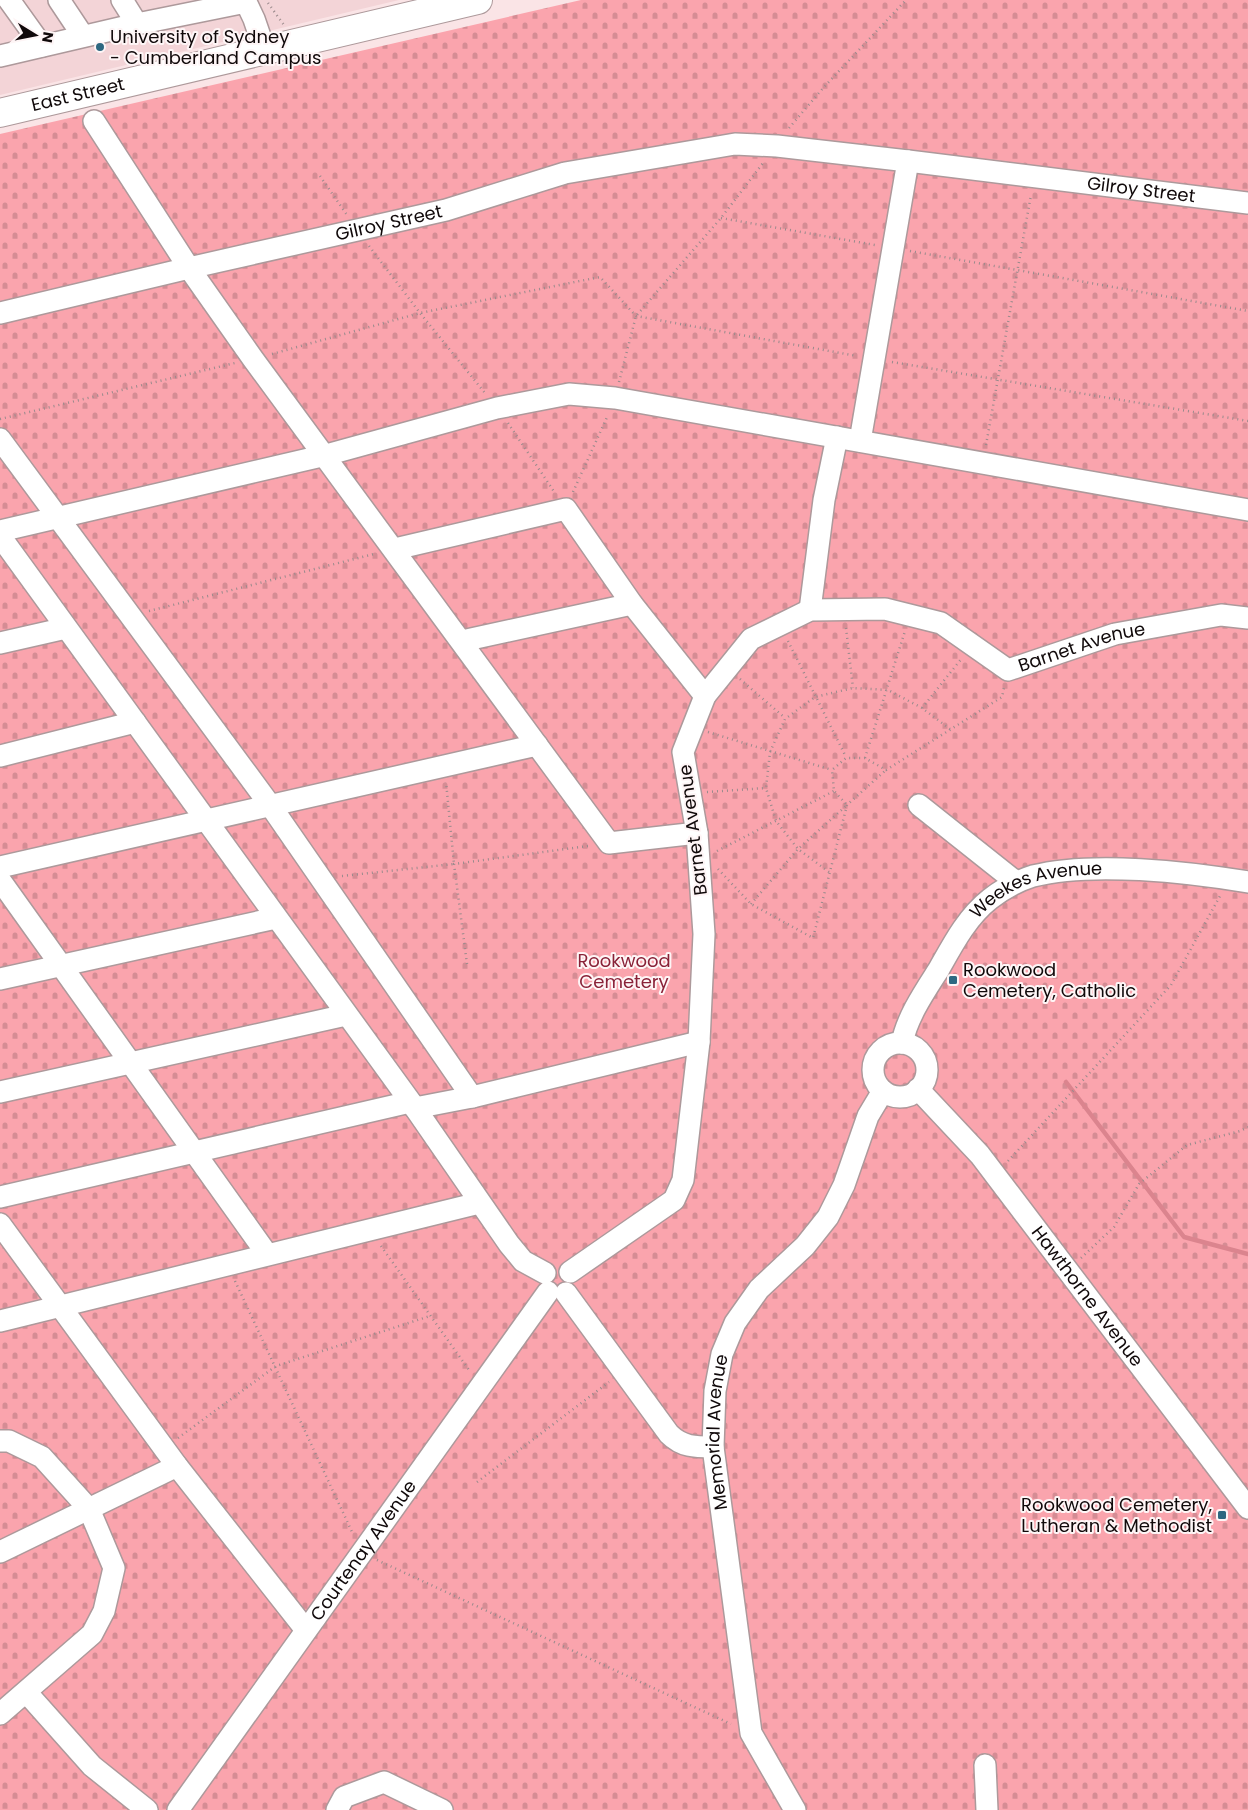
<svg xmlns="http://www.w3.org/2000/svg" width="1248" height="1810" viewBox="0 0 1248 1810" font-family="Poppins,sans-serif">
<defs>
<pattern id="cemetery-stones" width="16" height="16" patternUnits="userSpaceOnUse" patternTransform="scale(1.25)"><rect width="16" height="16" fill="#faa4ad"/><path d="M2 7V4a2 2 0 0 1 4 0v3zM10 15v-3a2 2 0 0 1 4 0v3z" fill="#d58c94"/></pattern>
</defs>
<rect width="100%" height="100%" fill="#fae4e6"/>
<path fill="#f3d4d7" d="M0 0H399L0 95Z"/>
<path fill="url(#cemetery-stones)" d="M581 0H1248V1810H0V134Z"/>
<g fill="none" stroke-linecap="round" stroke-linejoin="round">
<path stroke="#db848e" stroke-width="4.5" d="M1066 1082 1184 1237 1248 1254"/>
<g stroke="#ad999b" stroke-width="24">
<g id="minor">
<path d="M9 0 42 46"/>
<path d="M59 0 83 36"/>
<path d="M122 0 137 24"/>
<path d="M0 56 137 24 246 2 254 19 265 51"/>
<path d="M94 121 189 268 253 359 609 843 697 833"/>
<path id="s1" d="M0 313 189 268 446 210 565 173 735 144 777 146 908 161"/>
<path d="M0 439 270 805 472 1097"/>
<path id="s2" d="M860 441 908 161 1248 203"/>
<path d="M0 531 326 455 497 408 569 394 615 398 1248 510"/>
<path d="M0 536 415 1108 509 1244 523 1261 545 1273"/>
<path d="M395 549 566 509 632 604 705 696"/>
<path d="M810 610 824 500 837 437"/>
<path d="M462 641 632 604"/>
<path d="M0 643 66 628"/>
<path d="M0 756 135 722"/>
<path d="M919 805 1016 882"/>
<path d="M0 867 537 745"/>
<path d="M0 880 267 1254"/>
<path d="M0 979 276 918"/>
<path id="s3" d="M902 1043C907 1017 925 991 939 969 953 944 967 917 990 899 1003 889 1017 881 1033 876 1092 861 1188 872 1248 882"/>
<circle cx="900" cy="1070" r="27"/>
<path id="s4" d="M918 1089 980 1155 1248 1508"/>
<path d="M0 1092 346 1015"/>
<path d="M415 1108 472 1097 699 1042"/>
<path d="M0 1197 410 1102"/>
<path d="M0 1224 177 1466 306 1630"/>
<path id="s5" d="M570 1272 674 1200 683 1180 699 1042 704 934 697 833 683 752 705 696 751 639 810 610 885 609 941 623 1008 670 1115 634 1221 615 1248 618"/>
<path d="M566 1293 669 1434C682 1447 695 1447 713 1447"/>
<path d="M0 1321 479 1203"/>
<path d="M0 1441H9L42 1457 89 1509 114 1568 104 1611 92 1634 0 1714"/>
<path d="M0 1552 177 1466"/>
<path d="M27 1693 92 1766 147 1810"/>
<path d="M985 1765 987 1810"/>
<path id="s6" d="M178 1810 548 1292"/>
<path d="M337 1810 344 1797 384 1782 442 1810"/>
<path id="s7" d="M795 1810 751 1733 713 1447 715 1391 722 1354 735 1323 759 1289 805 1246 828 1217 844 1185 868 1116 883 1091"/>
</g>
</g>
<g stroke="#ad999b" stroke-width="30">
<g id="major">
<path id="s8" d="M0 113 478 0"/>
</g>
</g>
<path stroke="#9a8a8c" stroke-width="2.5" stroke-dasharray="1 4" stroke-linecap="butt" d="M268 3 284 25
M789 128 824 87 906 0
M320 176 347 215
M721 218 875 245
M369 246 420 313 485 393
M910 251 1248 311
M272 354 420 313 600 277 636 316 857 356
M892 362 1248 421
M619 382 636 316 721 218 763 163
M0 419 235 363
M508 423 555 493
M986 445 1031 195
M573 492 608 415
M149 611 374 554
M846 628 853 688
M788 641 846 757
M740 679 785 718
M922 708 962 658
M708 732 832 770
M865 758 905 631
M707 792 766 788
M717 851 834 791
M718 869 751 904 813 938 847 805 886 770
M829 872 798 849 776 821 766 788 770 752 785 719 815 697 853 688 888 690 922 708 950 729
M342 876 454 864 446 782
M751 904 798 849 847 805 834 791 832 770 846 758H865L886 770 1002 697 1004 688
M467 964 454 864 588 846
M1008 1161 1171 985 1220 896
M381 1246 469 1370
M1081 1258 1114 1227 1139 1184 1187 1145 1240 1131 1248 1127
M235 1281 353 1534
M178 1438 276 1366 430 1316
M477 1482 609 1382
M377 1560 731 1724"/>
<use href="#minor" stroke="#fff" stroke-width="21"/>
<use href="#major" stroke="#fff" stroke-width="28"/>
</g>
<g fill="#2e6881" stroke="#fef5f6" stroke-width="2">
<circle cx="100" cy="47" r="5"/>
<rect x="948" y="975" width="10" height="10" rx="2.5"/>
<rect x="1217" y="1510" width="10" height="10" rx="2.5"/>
</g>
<g text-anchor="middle" stroke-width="4" stroke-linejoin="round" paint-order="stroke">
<g font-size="18" fill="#10090a" stroke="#fef5f6" text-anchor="start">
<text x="110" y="43">University of Sydney<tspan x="110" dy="21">- Cumberland Campus</tspan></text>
<text x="963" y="976">Rookwood<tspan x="963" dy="21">Cemetery, Catholic</tspan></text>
<text x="1212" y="1511" text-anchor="end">Rookwood Cemetery,<tspan x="1212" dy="21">Lutheran &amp; Methodist</tspan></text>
</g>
<g font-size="18" fill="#10090a" stroke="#fef5f6">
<text dy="6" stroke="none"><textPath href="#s8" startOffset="80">East Street</textPath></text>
<text dy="6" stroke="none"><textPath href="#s2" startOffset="519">Gilroy Street</textPath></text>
<text dy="6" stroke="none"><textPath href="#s1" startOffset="399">Gilroy Street</textPath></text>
<text dy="6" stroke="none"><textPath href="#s5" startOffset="1070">Barnet Avenue</textPath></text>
<text transform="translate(693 830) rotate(-97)" y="6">Barnet Avenue</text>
<text dy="6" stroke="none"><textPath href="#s3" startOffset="218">Weekes Avenue</textPath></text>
<text dy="6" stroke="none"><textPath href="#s4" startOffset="268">Hawthorne Avenue</textPath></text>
<text dy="6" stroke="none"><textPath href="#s7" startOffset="392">Memorial Avenue</textPath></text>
<text dy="6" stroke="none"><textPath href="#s6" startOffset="319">Courtenay Avenue</textPath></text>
</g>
<g font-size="18" fill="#892238" stroke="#fef5f6">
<text x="624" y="967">Rookwood<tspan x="624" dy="21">Cemetery</tspan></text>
</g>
</g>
<g transform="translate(35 35) rotate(100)" stroke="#fef5f6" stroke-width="4" paint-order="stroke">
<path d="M0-4L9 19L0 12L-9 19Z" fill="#10090a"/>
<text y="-8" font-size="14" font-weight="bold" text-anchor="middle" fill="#10090a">N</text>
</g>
</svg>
